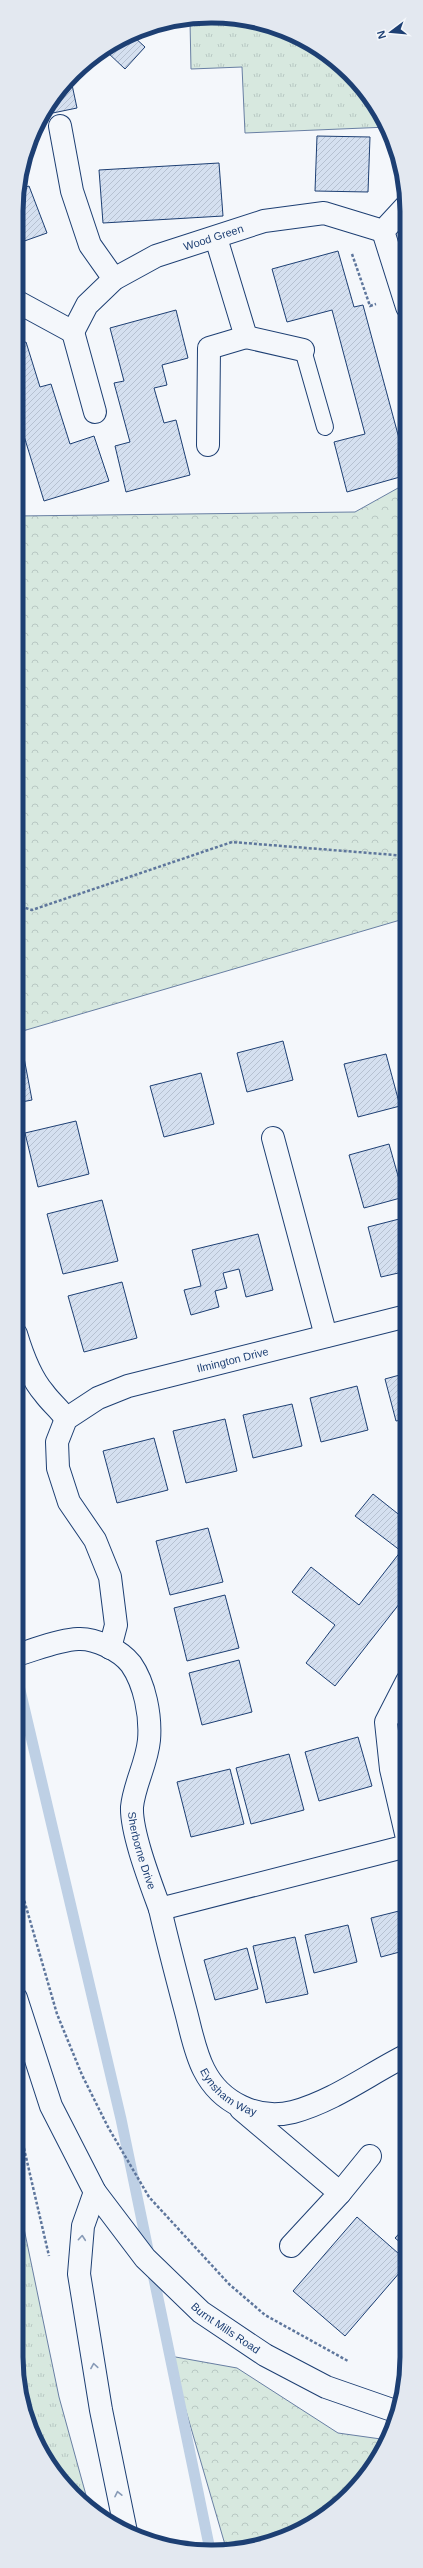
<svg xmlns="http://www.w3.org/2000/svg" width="423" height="2568" viewBox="0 0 423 2568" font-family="Helvetica,sans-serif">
<defs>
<pattern id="grass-tufts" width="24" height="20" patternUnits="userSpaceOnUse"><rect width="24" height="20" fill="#d7e8df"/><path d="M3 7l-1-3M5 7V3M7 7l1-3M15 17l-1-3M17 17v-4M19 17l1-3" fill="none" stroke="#b8c8c3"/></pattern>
<pattern id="forest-crowns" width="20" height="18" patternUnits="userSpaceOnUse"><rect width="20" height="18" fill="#d7e8df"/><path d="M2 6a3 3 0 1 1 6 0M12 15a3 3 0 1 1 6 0" fill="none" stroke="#b8c8c3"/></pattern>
<pattern id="building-hatch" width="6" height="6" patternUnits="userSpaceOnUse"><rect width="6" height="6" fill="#d5e0f0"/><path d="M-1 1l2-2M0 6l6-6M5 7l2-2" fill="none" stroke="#b6c1d1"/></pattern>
</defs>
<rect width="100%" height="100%" fill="#f4f7fb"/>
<path fill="url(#grass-tufts)" stroke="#687fa3" d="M225 16 298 36 350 73 388 127 245 133 242 67 191 69 190 21Z
M16 2190 59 2397 89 2506 73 2495 31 2431 16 2356Z"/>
<path fill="url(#forest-crowns)" stroke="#687fa3" d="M407 483V918L16 1033V516L355 512Z
M170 2356 237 2368 338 2433 388 2440 387 2443 341 2503 275 2542 226 2548Z"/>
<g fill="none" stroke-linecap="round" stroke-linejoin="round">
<path stroke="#bed0e5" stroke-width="11" d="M16 1673 121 2119 210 2550"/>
</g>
<path fill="url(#building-hatch)" stroke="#1d3f73" d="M133 36 145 47 125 69 106 51Z
M90 60 80 74 77 72 83 64Z
M71 80 77 108 43 115Z
M317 136 370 137 368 192 315 191Z
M219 163 223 216 103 223 99 170Z
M29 186 47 233 16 244V198L19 190Z
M338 251 354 307 363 305 407 468V475L347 492 334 442 365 434 332 310 287 322 272 269Z
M176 310 188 358 162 365 167 385 154 388 164 423 176 420 190 475 126 492 115 446 130 442 114 383 124 381 110 328Z
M26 342 40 387 51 384 70 444 94 436 109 481 44 501 16 410V345Z
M283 1041 293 1080 247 1092 237 1053Z
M22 1047 32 1100 16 1103V1048Z
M386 1054 400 1106 358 1117 344 1064Z
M201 1073 214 1124 164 1137 150 1086Z
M76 1121 89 1174 38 1187 25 1133Z
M389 1144 404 1197 364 1208 349 1155Z
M102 1200 118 1261 63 1274 47 1214Z
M407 1217V1271L381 1277 368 1227Z
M258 1234 273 1290 246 1297 239 1269 223 1273 227 1288 215 1291 219 1307 191 1315 184 1290 201 1286 192 1250Z
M122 1282 137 1338 84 1352 68 1296Z
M407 1373V1419L396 1421 385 1379Z
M357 1386 368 1430 321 1442 310 1398Z
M292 1404 302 1446 253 1458 243 1415Z
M225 1419 237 1471 186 1483 173 1431Z
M154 1438 168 1490 117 1503 103 1451Z
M373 1494 407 1521V1594L335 1686 306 1663 335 1625 292 1592 311 1567 359 1605 401 1551 355 1516Z
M208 1528 223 1582 170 1595 156 1541Z
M225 1595 239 1648 187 1661 174 1608Z
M239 1660 252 1712 202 1725 189 1673Z
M358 1737 372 1786 319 1801 305 1752Z
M289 1754 304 1810 251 1824 236 1768Z
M230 1769 244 1824 191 1837 177 1782Z
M407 1909V1950L381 1957 371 1918Z
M348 1925 357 1962 314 1973 305 1935Z
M295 1937 308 1994 266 2003 253 1946Z
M247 1948 258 1989 215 2000 204 1960Z
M357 2217 407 2261V2264L345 2336 293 2291Z
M407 2225V2248L395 2238Z"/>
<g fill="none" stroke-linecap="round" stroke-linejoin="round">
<g stroke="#1d3f73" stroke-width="18">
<path id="lane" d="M303 350 325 427"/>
</g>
<g stroke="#1d3f73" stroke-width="24">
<g id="street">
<path d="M60 126 72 191 90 245 114 279"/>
<path d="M383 231 407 307"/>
<path id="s1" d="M16 301 73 332 87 305 114 279 156 256 264 221 324 213 383 231 407 205"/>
<path d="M73 332 95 412"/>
<path d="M246 337 303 350"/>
<path d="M208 445 209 348 246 337 216 238"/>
<path d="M273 1138 326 1336"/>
<path d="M16 1334C22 1354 30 1377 44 1393 51 1403 60 1409 66 1419"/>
<path id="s2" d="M110 1648 116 1625 110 1577 95 1540 69 1502 58 1468 57 1442 66 1419 98 1398 128 1386 407 1316"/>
<path id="s3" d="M16 1655C35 1650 57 1640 78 1639 95 1638 120 1650 131 1664 145 1684 151 1716 149 1740 147 1763 134 1785 132 1807 131 1833 151 1884 160 1909L407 1846"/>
<path d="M407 1681 386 1722 391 1769 407 1838"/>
<path id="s4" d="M160 1909C168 1944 177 1978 186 2012 191 2031 195 2053 204 2070 220 2102 257 2121 293 2112 334 2101 369 2074 407 2055"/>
<path d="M241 2109 340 2193 291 2246"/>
<path d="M340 2193 370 2156"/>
</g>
</g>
<g stroke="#1d3f73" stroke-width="24">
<g id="secondary">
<path id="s5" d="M16 1998 51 2106 95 2192 145 2258 201 2312 265 2355 326 2387 395 2411"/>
<path d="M95 2192 83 2226 79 2274 101 2410 126 2532"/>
</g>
</g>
<path stroke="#5e769c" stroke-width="2.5" stroke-dasharray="3 2" stroke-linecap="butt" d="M352 254 370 306 376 304
M16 905 32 910 232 842 407 856
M16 1872 57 2014 82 2075 108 2127 149 2197 229 2284 265 2315 348 2361
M16 2114 49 2256"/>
<use href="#lane" stroke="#f4f7fb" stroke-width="16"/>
<use href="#street" stroke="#f4f7fb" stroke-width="22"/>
<use href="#secondary" stroke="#f4f7fb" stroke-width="22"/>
</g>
<defs><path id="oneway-chevron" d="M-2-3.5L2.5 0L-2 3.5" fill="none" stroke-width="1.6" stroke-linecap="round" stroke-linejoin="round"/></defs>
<g stroke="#889bb7">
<use href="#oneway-chevron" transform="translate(82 2238) rotate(-85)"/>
<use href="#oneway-chevron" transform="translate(94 2366) rotate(-99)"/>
<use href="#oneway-chevron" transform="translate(118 2494) rotate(-102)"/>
</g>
<g text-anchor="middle" stroke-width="3" stroke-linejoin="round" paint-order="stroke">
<g font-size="11" fill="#1d3f73" stroke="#f4f7fb">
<text dy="4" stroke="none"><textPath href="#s1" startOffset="241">Wood Green</textPath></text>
<text dy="4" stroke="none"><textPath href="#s2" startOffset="423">Ilmington Drive</textPath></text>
<text dy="4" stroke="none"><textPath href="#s3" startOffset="318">Sherborne Drive</textPath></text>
<text dy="4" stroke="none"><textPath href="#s4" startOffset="201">Eynsham Way</textPath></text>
<text dy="4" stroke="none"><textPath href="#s5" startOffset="400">Burnt Mills Road</textPath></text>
</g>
</g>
<path d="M0 0H423V2568H0ZM211 23H212A188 188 0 0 1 400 211V2357A188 188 0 0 1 212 2545H211A188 188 0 0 1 23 2357V211A188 188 0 0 1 211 23Z" fill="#e3e8f0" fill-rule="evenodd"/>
<path fill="none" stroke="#1d3f73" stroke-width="5" d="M211 23H212A188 188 0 0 1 400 211V2357A188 188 0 0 1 212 2545H211A188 188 0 0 1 23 2357V211A188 188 0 0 1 211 23Z"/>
<g transform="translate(391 32) rotate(254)" stroke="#f4f7fb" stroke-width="3" paint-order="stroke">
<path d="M0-3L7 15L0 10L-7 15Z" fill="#1d3f73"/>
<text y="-6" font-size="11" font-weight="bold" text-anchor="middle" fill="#1d3f73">N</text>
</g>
</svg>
